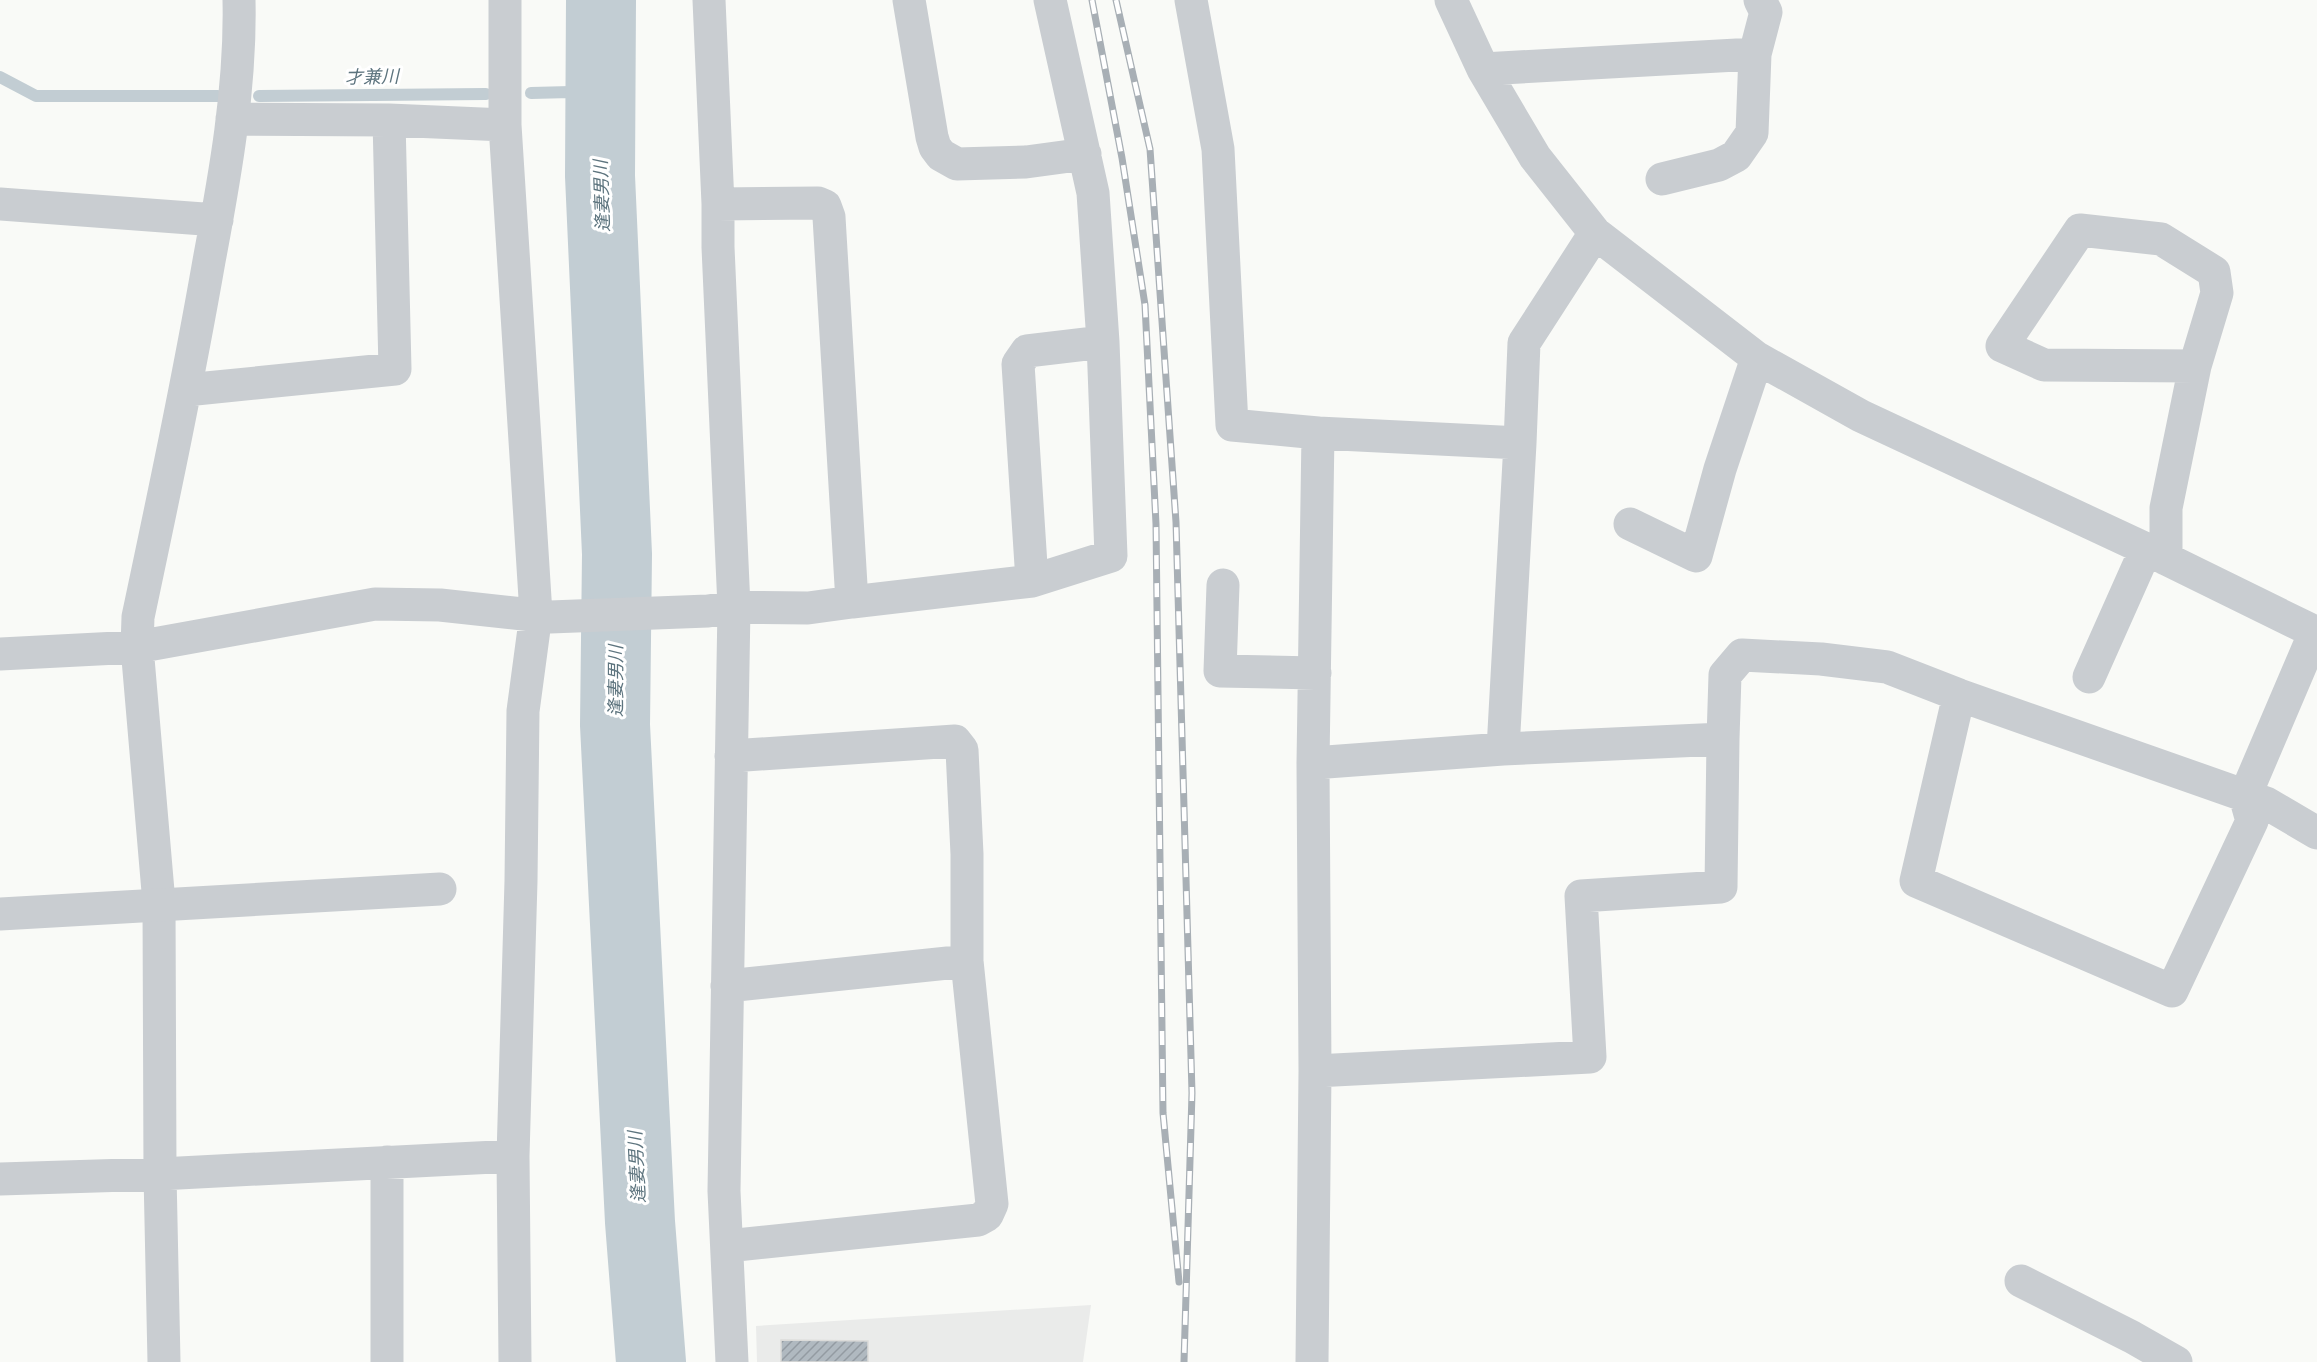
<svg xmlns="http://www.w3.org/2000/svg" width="2317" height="1362" viewBox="0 0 2317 1362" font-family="Raleway,'Noto Sans JP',sans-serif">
<defs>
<pattern id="building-hatch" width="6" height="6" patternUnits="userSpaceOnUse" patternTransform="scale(1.5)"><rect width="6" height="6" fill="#b0b9c0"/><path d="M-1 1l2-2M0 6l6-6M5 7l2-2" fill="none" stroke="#939ba2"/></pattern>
</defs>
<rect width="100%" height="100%" fill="#f9faf7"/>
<path fill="#eaebea" d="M1091 1305 1083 1362H757L756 1326Z"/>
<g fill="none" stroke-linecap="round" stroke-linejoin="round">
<path stroke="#c2cdd3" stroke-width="12" d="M0 77 36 96H218
M531 93 571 92 601 107
M259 96 486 94"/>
<path stroke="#c2cdd3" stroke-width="70" d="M601 0 600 176 617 554 615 725 640 1222 651 1362"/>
</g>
<path fill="url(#building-hatch)" stroke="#dbdbd9" stroke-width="1.5" d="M781 1340 868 1341V1362H781Z"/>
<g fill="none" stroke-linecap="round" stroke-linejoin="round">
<path stroke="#c9cdd1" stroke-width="33" d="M505 0V125L536 614 523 711 521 881 513 1156 515 1362
M709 0 718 204
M909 0 932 137 935 147 941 155 957 164 1026 162 1085 154
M1191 0 1218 149 1232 425 1318 433 1313 763 1315 1071 1312 1362
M1451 0 1483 69 1535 157 1595 233 1757 358 1861 416 2146 549 2317 633
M1755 54 1766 12 1760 0
M1483 69 1755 54 1752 133 1736 156 1719 165 1662 179
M232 119 389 120 505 125
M0 204 217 220
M186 390 395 369 389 120
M1318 433 1520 443 1503 749
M1520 443 1524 343 1595 233
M1630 524 1696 556 1720 469 1757 358
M2166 559V508L2195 366 2217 293 2214 272 2161 239 2080 230 2002 346 2044 365 2195 366
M1032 581 1018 364 1027 351 1103 342
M1223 585 1220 671 1315 673
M852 602 1032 581 1111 556 1103 342 1093 193 1050 0
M0 654 137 647 375 604 440 605 550 617 708 611 734 607 808 608 852 602 829 217 825 206 818 203 718 204V247L734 607 724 1191 732 1362
M2089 677 2146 549
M1959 695 1916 881 2172 991 2252 821 2245 796 2315 632
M1313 763 1503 749 1723 739 1725 675 1742 655 1821 659 1887 667 1959 695 2266 803 2317 833
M727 986 967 961
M1315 1071 1590 1057 1581 896 1721 887 1723 739
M387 1162V1362
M0 1179 160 1174 513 1156
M727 1246 978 1220 987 1215 992 1204 967 961V854L962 750 955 741 731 756
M2021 1281 2132 1337 2176 1362
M164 1362 160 1174 159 903 137 647 138 617C163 499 188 381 209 261 225 176 241 87 239 0"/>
<path stroke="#c9cdd1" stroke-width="33" d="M0 914 440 889"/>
<g stroke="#a8afb5" stroke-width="7">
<path id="rail" d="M1092 0 1122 158 1145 305 1156 524 1163 1113 1179 1282
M1116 0 1150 149 1176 522 1192 1093 1184 1362"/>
</g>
<use href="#rail" stroke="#fff" stroke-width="4.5" stroke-dasharray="14" stroke-linecap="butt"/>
</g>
<g text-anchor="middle" stroke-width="6" stroke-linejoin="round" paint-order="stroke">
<g font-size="18" font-style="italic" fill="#5d747e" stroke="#fff">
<text transform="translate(372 77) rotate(-1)" y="6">才兼川</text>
<text transform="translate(602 196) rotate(-92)" y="6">逢妻男川</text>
<text transform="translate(616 681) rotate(-90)" y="6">逢妻男川</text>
<text transform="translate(637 1167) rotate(-93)" y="6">逢妻男川</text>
</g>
</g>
</svg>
